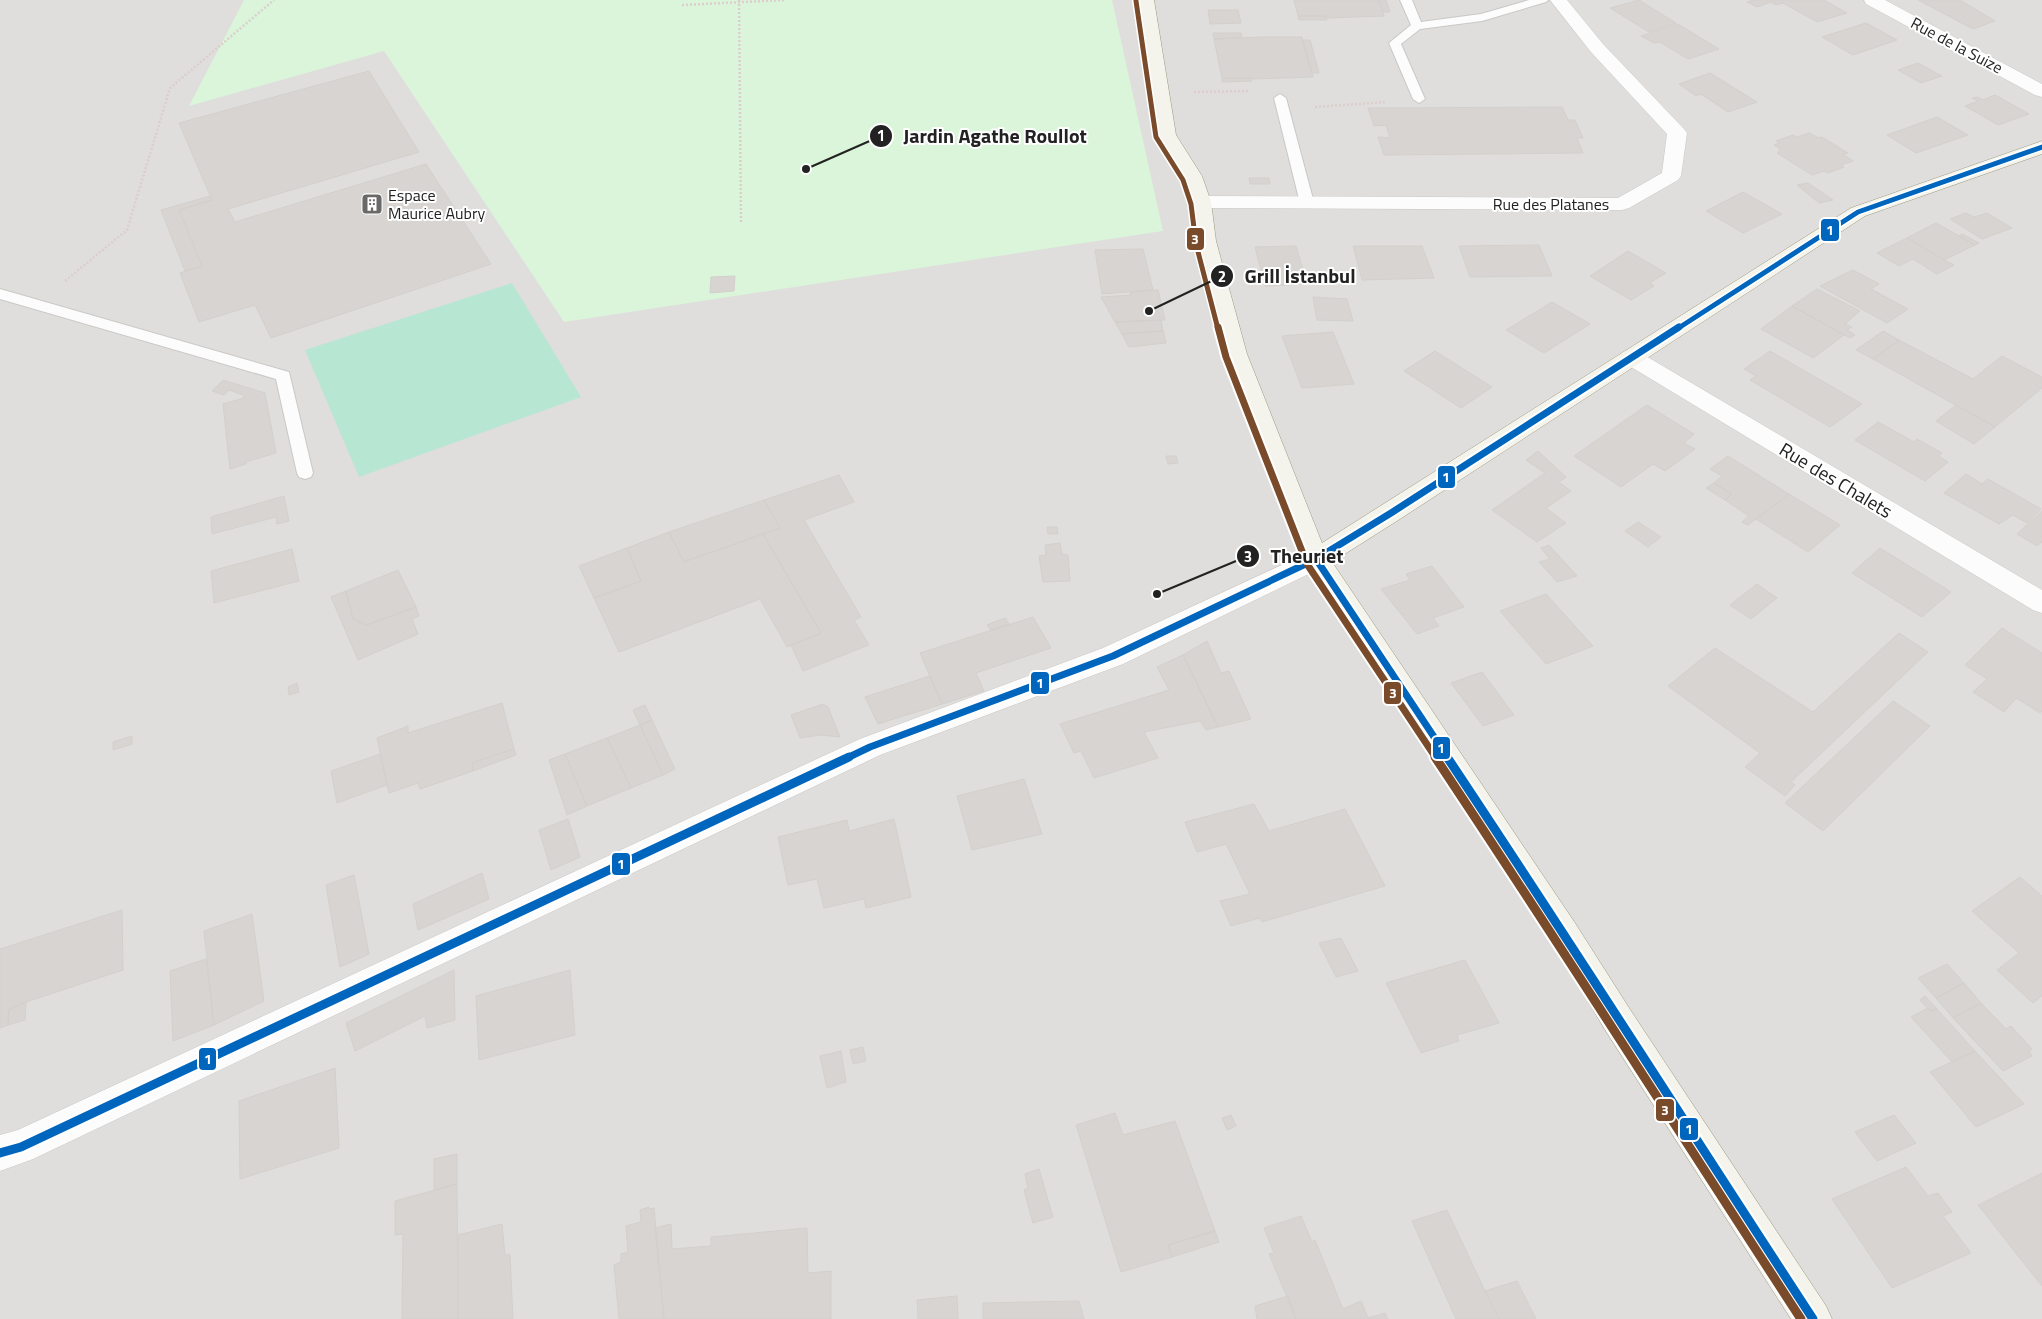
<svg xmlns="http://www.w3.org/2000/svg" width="2042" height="1319" viewBox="0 0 2042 1319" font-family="'Titillium Web',sans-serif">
<rect width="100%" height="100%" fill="#f0eeeb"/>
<path fill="#dfdedc" d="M0 0H2042V1319H0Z"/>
<path fill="#daf5da" d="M244 0H1112L1163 231 564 322 384 51 189 106Z"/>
<path fill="#b7e6d2" d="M512 283 581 397 359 477 305 350Z"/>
<path fill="#d7d4d2" stroke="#d3d0cc" d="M1294 0H1379L1384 16 1327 18 1326 16H1298Z
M1379 0H1386L1390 12H1383Z
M1639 0 1676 23 1649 32 1610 8Z
M1753 0H1824L1847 13 1817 22 1783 3 1776 5 1771 2 1757 7 1747 2Z
M1918 0H1960L1995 21 1973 29Z
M1208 10H1238L1241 23 1210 24Z
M1298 16H1326L1327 20H1299Z
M1866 23 1897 40 1853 55 1822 37Z
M1678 24 1719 49 1688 59 1660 42 1654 43 1641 36Z
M1213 33H1241L1242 38 1214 39Z
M1263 37H1302L1313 77 1252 79 1251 78H1222L1214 39Z
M1302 40H1310L1319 73H1312Z
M1918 63 1942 76 1921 83 1898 70Z
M369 71 419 152 228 209 235 222 426 164 491 264 271 338 255 305 199 322 180 273 202 266 179 210 212 200 179 123Z
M1710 73 1757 102 1728 112 1701 94 1696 96 1679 84Z
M1222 78H1251L1252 81 1222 82Z
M1995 95 2029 114 1998 125 1965 106 1978 101 1972 98 1978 97 1983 100Z
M1562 107 1568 120H1575L1583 138H1577L1583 153 1384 155 1378 137 1390 138 1386 125 1374 126 1368 108Z
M1937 117 1968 135 1916 153 1887 135Z
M1809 133 1819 138 1822 137 1848 153 1843 154 1853 161 1841 165 1844 167 1828 173 1824 171 1812 175 1777 153 1780 151 1778 147 1774 145 1780 143 1776 141 1793 135 1797 137Z
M1249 178H1269L1270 184H1250Z
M1808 183 1833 200 1819 203 1797 185Z
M1743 192 1782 214 1743 233 1706 211Z
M210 196 212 200 179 210 202 266 185 271 161 210Z
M1966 213 1974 217 1987 213 2012 228 1982 239 1950 219Z
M1936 223 1959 236 1975 245 1944 260 1907 238Z
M1962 234 1979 243 1975 245 1959 236Z
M1907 238 1944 260 1954 265 1937 274 1913 259 1899 266 1877 253Z
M1539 245 1552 276 1470 277 1459 246Z
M1296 246 1307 284 1265 286 1255 247Z
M1353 246H1422L1434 278 1362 280Z
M1143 249 1153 290 1102 294 1095 250Z
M1628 251 1666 273 1650 283 1654 286 1631 300 1590 276Z
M1853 270 1879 284 1871 289 1908 309 1887 323 1820 286Z
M735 276 734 291 710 293 711 277Z
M1817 289 1860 311 1845 324 1852 327 1847 330 1855 335 1850 338 1792 306Z
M1158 290 1165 320 1115 322 1101 297 1131 295 1130 292Z
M1313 297 1347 299 1353 321 1317 320Z
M1552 302 1590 324 1544 353 1506 330Z
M1792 306 1844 335 1813 358 1761 329Z
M1161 320 1163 331 1122 334 1115 322Z
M1163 331 1166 343 1129 347 1122 334Z
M1883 331 1899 340 1873 359 1856 350Z
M1333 332 1354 384 1302 388 1282 336Z
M1899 340 1973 379 2002 356 2042 377V388L1995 427 1873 359Z
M1435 351 1492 387 1461 408 1404 371Z
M1770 351 1862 404 1830 427 1750 380 1756 376 1744 369Z
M223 380 265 393 276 453 246 462V464L230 469 223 404 244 398 243 395 229 390 224 395 212 391Z
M1647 405 1694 434 1684 443 1695 449 1665 471 1653 464 1621 487 1574 456Z
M1956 405 1995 427 1974 444 1936 421Z
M1878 422 1914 442 1917 439 1942 453 1938 456 1948 462 1925 481 1855 440Z
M1538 451 1566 477 1559 482 1571 491 1546 508 1566 523 1537 542 1492 510 1545 473 1526 460Z
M1166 456H1176L1178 463 1168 464Z
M1728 456 1789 494 1748 525 1742 522 1749 516 1725 500 1732 494 1714 483 1722 476 1710 469Z
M1966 474 1982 484 1988 479 2041 509 2027 523 2013 515 1999 524 1944 493Z
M839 475 854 502 804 520 861 617 854 620 869 645 803 671 791 645 821 633 763 534 780 528 764 500Z
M1714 483 1732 494 1725 500 1706 488Z
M1789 494 1840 525 1808 552 1756 519Z
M284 496 289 521 277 524 276 517 212 534 211 517Z
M764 500 780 528 684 562 669 532Z
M2042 511V542L2037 546 2017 534Z
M1638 522 1661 537 1648 547 1625 531Z
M1047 527H1057L1058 534H1048Z
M669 532 684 562 763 534 821 633 787 647 760 599 619 652 594 598 641 581 627 548Z
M1060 543 1062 554 1068 555 1070 581 1043 582 1039 556 1046 555 1045 545Z
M1549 545 1577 576 1557 582 1539 562 1550 559 1541 548Z
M627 548 641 581 594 598 579 566Z
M1880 548 1951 592 1922 617 1852 573Z
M292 549 299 581 214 603 211 571Z
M1432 566 1464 607 1433 618 1439 626 1417 634 1381 589 1410 580 1406 574Z
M398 570 416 607 367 625 353 619 346 591Z
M1757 584 1777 598 1751 619 1730 605Z
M346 591 353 619 367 625 416 607 419 616 412 619 418 634 358 660 331 597Z
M1546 594 1593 646 1546 664 1500 611Z
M1033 617 1051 648 976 673 984 691 942 704 920 653Z
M1005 618 1009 624 991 630 987 625Z
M2002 628 2042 653V711L2040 713 2016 698 2004 712 1973 692 1987 679 1965 665Z
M1899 633 1928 652 1791 782 1795 785 1785 796 1745 767 1760 753 1668 686 1715 648 1813 712Z
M1207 641 1221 673 1229 671 1251 719 1218 727 1183 655Z
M1183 655 1218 727 1206 730 1200 721 1144 732 1158 758 1094 778 1081 751 1074 753 1060 724 1169 690 1157 667Z
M1482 672 1514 715 1483 726 1451 683Z
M930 676 942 704 878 724 865 697Z
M297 683 299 692 289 695 288 687Z
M1893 701 1930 726 1823 831 1785 803Z
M502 703 514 749 472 763 473 771 420 789 418 783 389 793 377 738 408 726V733Z
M823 704 828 707 840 737 820 735 800 738 791 715Z
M645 705 652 720 640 725 633 710Z
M652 720 675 769 663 775 640 725Z
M640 725 663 775 631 788 607 738Z
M132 736V744L113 750V742Z
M607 738 631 788 587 806 565 754Z
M514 749 516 755 473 771 472 763Z
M380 754 387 785 337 803 331 771Z
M565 754 587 806 567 815 549 760Z
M1024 779 1042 834 972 850 957 796Z
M1254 804 1269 831 1345 809 1385 886 1262 922 1260 918 1231 926 1220 901 1250 894 1226 844 1197 852 1185 822Z
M568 819 580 857 551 870 539 830Z
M894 819 911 897 866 908 864 899 824 908 817 879 788 885 778 837 847 820 849 831Z
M482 873 489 899 418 930 413 904Z
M354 875 369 954 340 967 326 885Z
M2020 877 2042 896V996L2033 1003 1997 970 2019 953 1972 911Z
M122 910 123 970 26 1002 9 1009 8 1025 0 1028V949Z
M252 914 264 1001 214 1025 204 931Z
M1341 938 1358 971 1336 977 1319 943Z
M206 959 214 1025 173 1041 170 971Z
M1465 960 1499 1023 1457 1035 1459 1041 1421 1053 1386 983Z
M1947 964 1964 983 1936 998 1918 978Z
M454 970 455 1020 427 1028 425 1016 355 1051 346 1023Z
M570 970 575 1035 479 1060 476 996Z
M1964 983 1981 1003 1953 1018 1936 998Z
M1925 996 1937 1009 1930 1011 1920 1000Z
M26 1002 25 1020 8 1025 9 1009Z
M1981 1003 2006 1029 2011 1026 2032 1049 2029 1051 2032 1056 2003 1071 1953 1018Z
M1928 1008 1930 1011 1937 1009 1975 1051 1952 1062 1911 1017Z
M863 1047 866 1061 853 1064 850 1050Z
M841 1051 846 1082 827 1088 820 1056Z
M1975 1051 2024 1104 1976 1127 1930 1072Z
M335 1068 339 1148 240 1179 239 1101Z
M1115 1113 1123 1135 1175 1121 1215 1231 1168 1245 1172 1257 1121 1272 1076 1125Z
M1231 1115 1236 1126 1227 1130 1222 1118Z
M1894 1115 1916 1143 1877 1161 1855 1132Z
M457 1154V1184L434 1190V1159Z
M1906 1167 1928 1196 1938 1193 1952 1212 1943 1216 1971 1253 1892 1288 1832 1199Z
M1039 1169 1053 1217 1033 1223 1024 1190 1028 1188 1025 1174Z
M2042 1173V1286L1978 1205Z
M457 1184 458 1319H402L403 1234 395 1235V1201Z
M649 1207V1209L654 1208 664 1319H619L614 1265 621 1262V1254L628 1252 626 1226 641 1222 640 1210Z
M1447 1210 1485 1291 1499 1319H1456L1412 1221Z
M1301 1216 1312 1242 1315 1240 1343 1309 1361 1301 1368 1318 1385 1313 1388 1319H1296L1269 1254 1274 1253 1264 1228Z
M502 1224 505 1256 510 1254 513 1319H458V1235Z
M671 1224 672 1249 711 1246V1237L807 1228 808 1273 831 1271V1319H664L655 1228Z
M1215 1231 1219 1242 1172 1257 1168 1245Z
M1517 1281 1536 1319H1499L1485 1291Z
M957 1296 958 1319H918L917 1300Z
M1288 1296 1296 1319H1257L1255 1306Z
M1079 1301 1084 1319H983V1303Z"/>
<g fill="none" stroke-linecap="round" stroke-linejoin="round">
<g stroke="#c9c8c7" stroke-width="2">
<path id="lane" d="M1400 0H1412L1421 22 1481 14 1529 0H1548L1546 2 1482 21 1420 29 1401 44 1425 99 1419 103 1413 99 1389 43 1411 25Z
M1280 94 1286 98 1314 203 1312 206H1302L1300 203 1274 98Z
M0 289 289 372 313 473 311 477 305 479 299 477 297 473 276 379 0 299Z"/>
</g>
<g stroke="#c9c8c7" stroke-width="1">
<path id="street" d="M1550 0H1567L1603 44 1684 129 1687 133 1681 176 1678 180 1629 208 1622 210 1201 208 1194 206 1191 202 1194 198 1201 196 1618 198 1662 173 1667 134 1591 52Z
M1864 0H1885L2042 84V97L2035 95 1866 4Z
M1631 350 1639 352 2042 590V613L2033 610 1623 362 1620 357 1623 352Z
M1316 549 1325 552 1329 559 1325 566 1123 664 880 755 33 1159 0 1171V1135L18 1130 860 739 1103 648Z"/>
</g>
<g stroke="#999a82" stroke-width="1">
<path id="secondary" d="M1138 0H1154L1176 135 1202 176 1211 202 1216 241 1247 354 1322 543 1851 208 2042 141V154L1865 216 1400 519 1332 562 1575 923 1631 1011 1826 1306 1832 1319H1791L1607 1033 1553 943 1303 559 1225 354 1196 241 1191 202 1182 176 1156 135Z"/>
</g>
<path stroke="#dccecd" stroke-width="2.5" stroke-dasharray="2 2" stroke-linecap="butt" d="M739 0 741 224
M682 5 785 0
M1194 92 1250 91
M1315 107 1386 102
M65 281 127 230 170 88 274 0"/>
<use href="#lane" fill="#fdfcfc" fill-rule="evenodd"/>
<use href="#street" fill="#fdfcfc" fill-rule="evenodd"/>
<use href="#secondary" fill="#f4f4ed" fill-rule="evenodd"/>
<g stroke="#fff" stroke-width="8">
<path id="bus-1-far2" d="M1677 329 1858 212 2042 147"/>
</g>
<g stroke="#fff" stroke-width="11">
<path id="bus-1-far1" d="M1316 559 1448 758
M847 758 870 747 1113 656 1316 559 1391 513 1679 327"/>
</g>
<g stroke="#fff" stroke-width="13">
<path id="bus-1" d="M1447 757C1571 943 1691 1132 1813 1319
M0 1153 21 1147 849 757"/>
</g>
<g stroke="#fff" stroke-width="8">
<path id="bus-2-far2" d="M1136 1 1156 137 1183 180 1191 204 1196 244 1218 329"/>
</g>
<g stroke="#fff" stroke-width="11">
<path id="bus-2-far1" d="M1218 327 1226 357 1307 564 1436 758"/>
</g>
<g stroke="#fff" stroke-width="13">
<path id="bus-2" d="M1435 757C1559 943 1679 1132 1801 1319"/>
</g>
<use href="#bus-1-far2" stroke="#0065bd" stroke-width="5"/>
<use href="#bus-1-far1" stroke="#0065bd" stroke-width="7"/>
<use href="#bus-1" stroke="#0065bd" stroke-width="9"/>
<use href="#bus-2-far2" stroke="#7a4b2a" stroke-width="5"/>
<use href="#bus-2-far1" stroke="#7a4b2a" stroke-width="7"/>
<use href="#bus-2" stroke="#7a4b2a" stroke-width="9"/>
</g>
<defs>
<g id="building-square" transform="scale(1.125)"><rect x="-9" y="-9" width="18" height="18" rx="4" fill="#6a6968" stroke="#fff"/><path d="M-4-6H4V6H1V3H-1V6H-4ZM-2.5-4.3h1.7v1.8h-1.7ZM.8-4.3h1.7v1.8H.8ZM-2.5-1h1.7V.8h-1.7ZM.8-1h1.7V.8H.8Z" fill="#fff"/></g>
</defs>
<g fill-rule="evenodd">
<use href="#building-square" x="372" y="204"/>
</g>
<g text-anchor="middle" stroke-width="4" stroke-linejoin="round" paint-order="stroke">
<g font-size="16" fill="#222" stroke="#fff">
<text transform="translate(1957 45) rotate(28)" y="6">Rue de la Suize</text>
<text x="1551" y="210">Rue des Platanes</text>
</g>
<g font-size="16" fill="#222" stroke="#fff" text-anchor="start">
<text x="388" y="201">Espace<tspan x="388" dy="18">Maurice Aubry</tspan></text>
</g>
<g font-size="19" fill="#222" stroke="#fff">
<text transform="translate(1836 480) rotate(31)" y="7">Rue des Chalets</text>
</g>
</g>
<path fill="none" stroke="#222" stroke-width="2" d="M806 169L881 136M1149 311L1222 276M1157 594L1248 556"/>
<g fill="#222" stroke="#fff" stroke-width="2">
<circle cx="806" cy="169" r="5"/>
<circle cx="1149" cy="311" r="5"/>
<circle cx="1157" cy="594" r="5"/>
<circle cx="881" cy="136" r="12"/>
<circle cx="1222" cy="276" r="12"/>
<circle cx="1248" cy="556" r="12"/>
</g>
<g font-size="15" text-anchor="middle" font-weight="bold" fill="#fff">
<text x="881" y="141">1</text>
<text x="1222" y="282">2</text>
<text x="1248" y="562">3</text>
</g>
<g font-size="20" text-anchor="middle" font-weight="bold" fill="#222" stroke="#fff" stroke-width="4" stroke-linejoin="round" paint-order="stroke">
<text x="995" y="143">Jardin Agathe Roullot</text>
<text x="1300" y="283">Grill İstanbul</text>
<text x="1307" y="563">Theuriet</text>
</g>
<g stroke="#fff" stroke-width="2">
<rect x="1820" y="218" width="20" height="24" rx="5" fill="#0065bd"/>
<rect x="1186" y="227" width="19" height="24" rx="5" fill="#7a4b2a"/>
<rect x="1437" y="465" width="19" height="24" rx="5" fill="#0065bd"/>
<rect x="1030" y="671" width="20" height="24" rx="5" fill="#0065bd"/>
<rect x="1383" y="681" width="19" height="24" rx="5" fill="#7a4b2a"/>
<rect x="1432" y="736" width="19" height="24" rx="5" fill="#0065bd"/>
<rect x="611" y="852" width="20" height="24" rx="5" fill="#0065bd"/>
<rect x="198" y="1047" width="19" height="24" rx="5" fill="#0065bd"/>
<rect x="1655" y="1098" width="20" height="24" rx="5" fill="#7a4b2a"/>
<rect x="1679" y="1117" width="20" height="24" rx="5" fill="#0065bd"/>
</g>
<g font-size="14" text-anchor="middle" font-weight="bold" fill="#fff">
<text x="1830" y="235">1</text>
<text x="1195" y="244">3</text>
<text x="1446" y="482">1</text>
<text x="1040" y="688">1</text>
<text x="1393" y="698">3</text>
<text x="1441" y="753">1</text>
<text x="621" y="869">1</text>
<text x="208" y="1064">1</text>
<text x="1665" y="1115">3</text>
<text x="1689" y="1134">1</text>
</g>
</svg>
